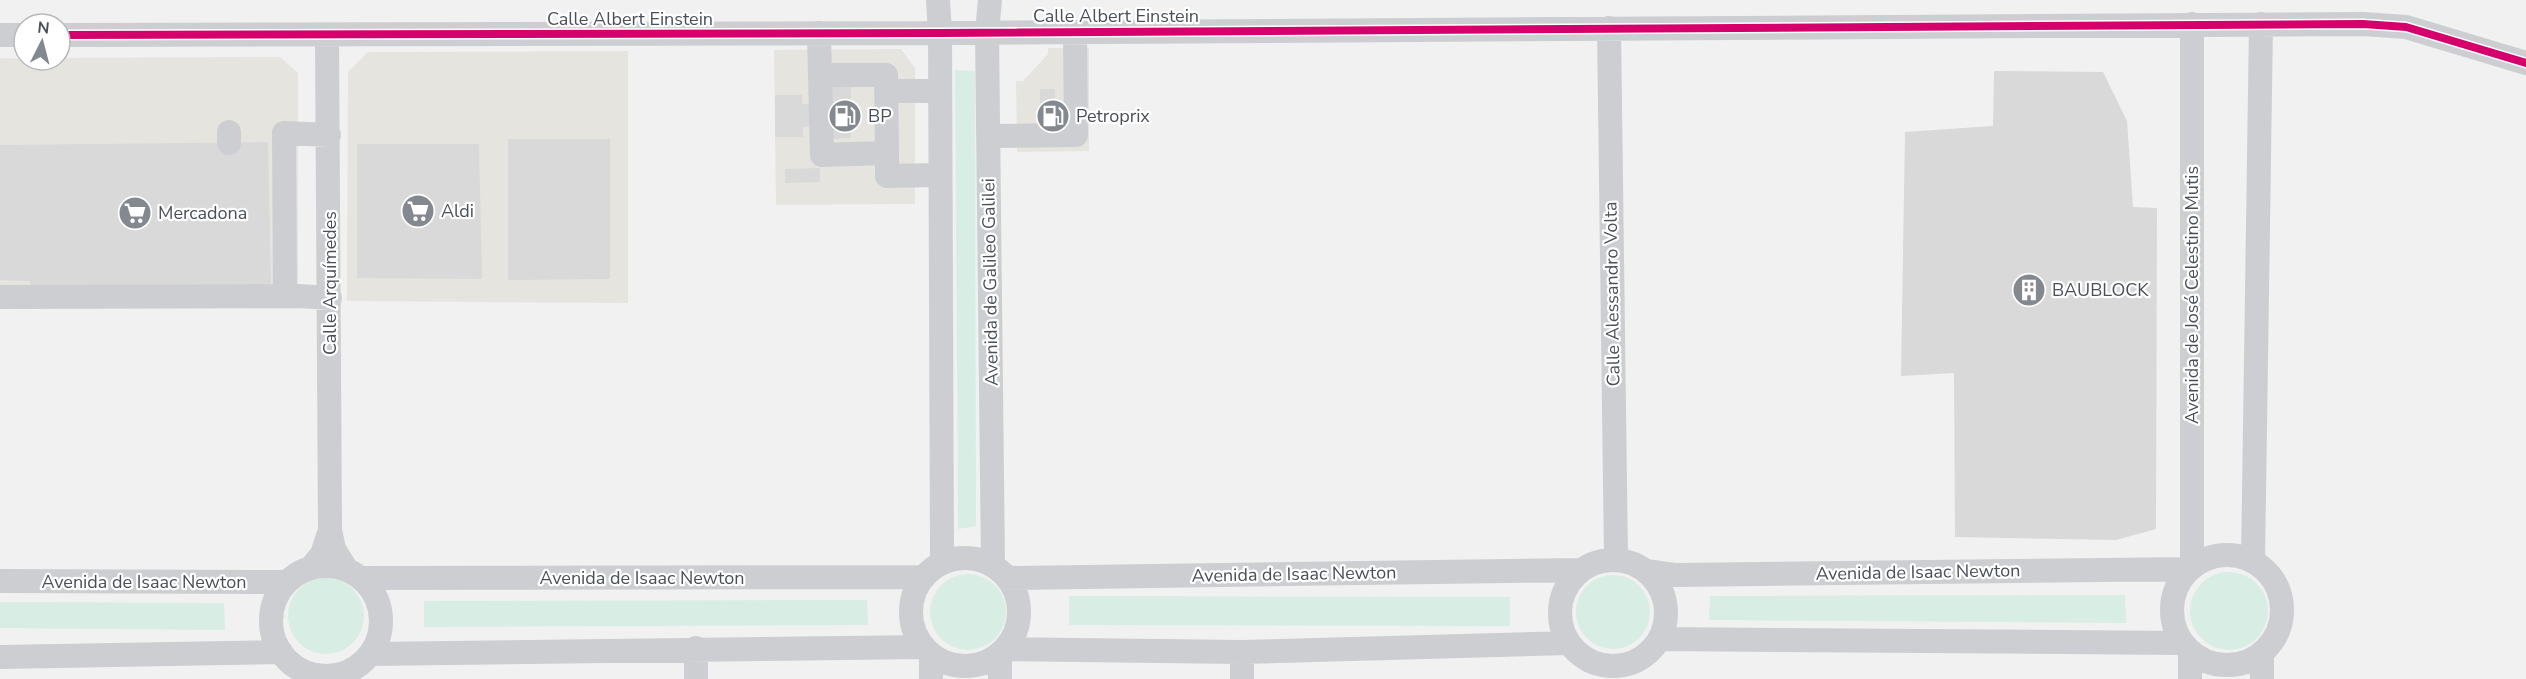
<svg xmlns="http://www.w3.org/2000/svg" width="2526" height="679" viewBox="0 0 2526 679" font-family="'Nunito Sans',sans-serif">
<rect width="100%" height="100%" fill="#f1f1f1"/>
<path fill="#e5e4df" d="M1048 48H1089V151L1017 152 1016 81H1023L1048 54Z
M901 49 915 68V204L776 205 774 50Z
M628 51V303L347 301 348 72 368 52Z
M280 57 298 73V306L0 307V58L60 60V58Z"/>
<path fill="#d8ede4" d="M955 70 975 71 976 526 958 529Z
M2190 611a39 39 0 1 1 78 0a39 39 0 1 1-78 0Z
M930 612a38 38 0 1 1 76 0a38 38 0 1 1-76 0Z
M1576 612a37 37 0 1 1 74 0a37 37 0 1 1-74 0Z
M288 616a38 38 0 1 1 76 0a38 38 0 1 1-76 0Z
M2125 595 2126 623 1709 620 1710 596Z
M1069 596 1510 597V626L1069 625Z
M867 600 868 625 424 627V601Z
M0 602 224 603 225 630 0 628Z"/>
<path fill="#d9d9da" d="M1994 71 2103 72 2127 121 2133 207 2157 208 2156 529 2116 540 1955 537 1954 373 1901 376 1905 132 1993 126Z
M828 86H851V138L828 139V127H803V137H775V95H802V104H828Z
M1040 89H1055V129H1040Z
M508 139H610V279L508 280Z
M268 142 271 283 259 291H30V281L0 280V145Z
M357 144H479L482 279 357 278Z
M820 168V182L785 183V169Z"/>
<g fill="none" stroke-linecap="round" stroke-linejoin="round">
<path stroke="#ccced1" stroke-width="24" d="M938 0 940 33 942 561
M990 0 987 32 993 565
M2192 24V567
M1609 28 1616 560
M819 33 822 155 887 153 886 75H820
M0 35H24
M60 35 940 33 2363 24 2406 27 2526 63
M327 35 330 530
M887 91H940
M229 132V143
M988 136 1076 135 1075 32
M887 153V176L940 175
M285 296 284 133 329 135
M0 297 298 296 330 298
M2172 610a55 55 0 1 1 110 0a55 55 0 1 1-110 0Z
M911 612a54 54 0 1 1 108 0a54 54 0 1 1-108 0Z
M1560 613a53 53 0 1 1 106 0a53 53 0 1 1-106 0Z
M2253 561 2261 24
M271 621a55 55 0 1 1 110 0a55 55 0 1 1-110 0Z
M311 568 322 554 330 530 334 549 347 570
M1646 571 1674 575 2189 569
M362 578 922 577
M1008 578 1580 570
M0 581 287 582
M1660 639 2183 643
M696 648V679
M1005 649 1242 652 1568 643
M2190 651V679
M2262 653V679
M371 654 923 647
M1000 654V679
M931 655V679
M0 657 281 652
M1242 679V652"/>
<g stroke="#fff" stroke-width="11">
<path id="cycleway" d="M60 35 940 33 2363 24 2406 27 2526 63"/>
</g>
<use href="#cycleway" stroke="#d6006c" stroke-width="8"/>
</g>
<defs>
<g id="fuel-disc" transform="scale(1.725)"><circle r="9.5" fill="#84888f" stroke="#fff"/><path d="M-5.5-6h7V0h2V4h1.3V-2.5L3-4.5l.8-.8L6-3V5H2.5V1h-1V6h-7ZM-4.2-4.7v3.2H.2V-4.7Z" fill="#fff"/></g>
<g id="supermarket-disc" transform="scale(1.725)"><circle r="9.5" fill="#84888f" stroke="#fff"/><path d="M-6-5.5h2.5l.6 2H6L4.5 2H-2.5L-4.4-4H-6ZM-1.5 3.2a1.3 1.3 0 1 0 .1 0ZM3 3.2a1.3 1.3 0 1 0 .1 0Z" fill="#fff"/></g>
<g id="building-disc" transform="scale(1.725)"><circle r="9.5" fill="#84888f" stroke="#fff"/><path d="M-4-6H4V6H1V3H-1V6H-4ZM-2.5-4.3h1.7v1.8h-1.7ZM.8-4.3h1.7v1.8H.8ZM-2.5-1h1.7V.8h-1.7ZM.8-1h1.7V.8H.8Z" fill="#fff"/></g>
</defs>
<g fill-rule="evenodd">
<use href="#fuel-disc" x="845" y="116"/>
<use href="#fuel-disc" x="1053" y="116"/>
<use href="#supermarket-disc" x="418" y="211"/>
<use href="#supermarket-disc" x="135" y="213"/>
<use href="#building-disc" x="2029" y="290"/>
</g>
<g text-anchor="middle" stroke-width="4.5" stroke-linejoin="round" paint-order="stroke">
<g font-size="18" fill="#4a505a" stroke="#fff">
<text x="1116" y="22">Calle Albert Einstein</text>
<text x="630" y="25">Calle Albert Einstein</text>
<text transform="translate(990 282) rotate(-91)" y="6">Avenida de Galileo Galilei</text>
<text transform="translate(330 283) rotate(-90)" y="6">Calle Arquímedes</text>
<text transform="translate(1612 294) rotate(-91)" y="6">Calle Alessandro Volta</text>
<text transform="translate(2192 295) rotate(-90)" y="6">Avenida de José Celestino Mutis</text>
<text transform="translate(1918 572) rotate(-1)" y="6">Avenida de Isaac Newton</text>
<text transform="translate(1294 574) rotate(-1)" y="6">Avenida de Isaac Newton</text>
<text x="642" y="584">Avenida de Isaac Newton</text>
<text x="144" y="588">Avenida de Isaac Newton</text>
</g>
<g font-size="18" fill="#4a505a" stroke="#fff" text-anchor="start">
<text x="868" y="122">BP</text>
<text x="1076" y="122">Petroprix</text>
<text x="441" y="217">Aldi</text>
<text x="158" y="219">Mercadona</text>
<text x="2052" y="296">BAUBLOCK</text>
</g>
</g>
<g transform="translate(42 42) rotate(6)"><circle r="28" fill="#ffffff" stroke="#b7b9bd" stroke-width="1.5"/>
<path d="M0-4.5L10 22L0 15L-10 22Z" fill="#84888f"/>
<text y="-9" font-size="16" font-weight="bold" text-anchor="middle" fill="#4a505a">N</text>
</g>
</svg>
